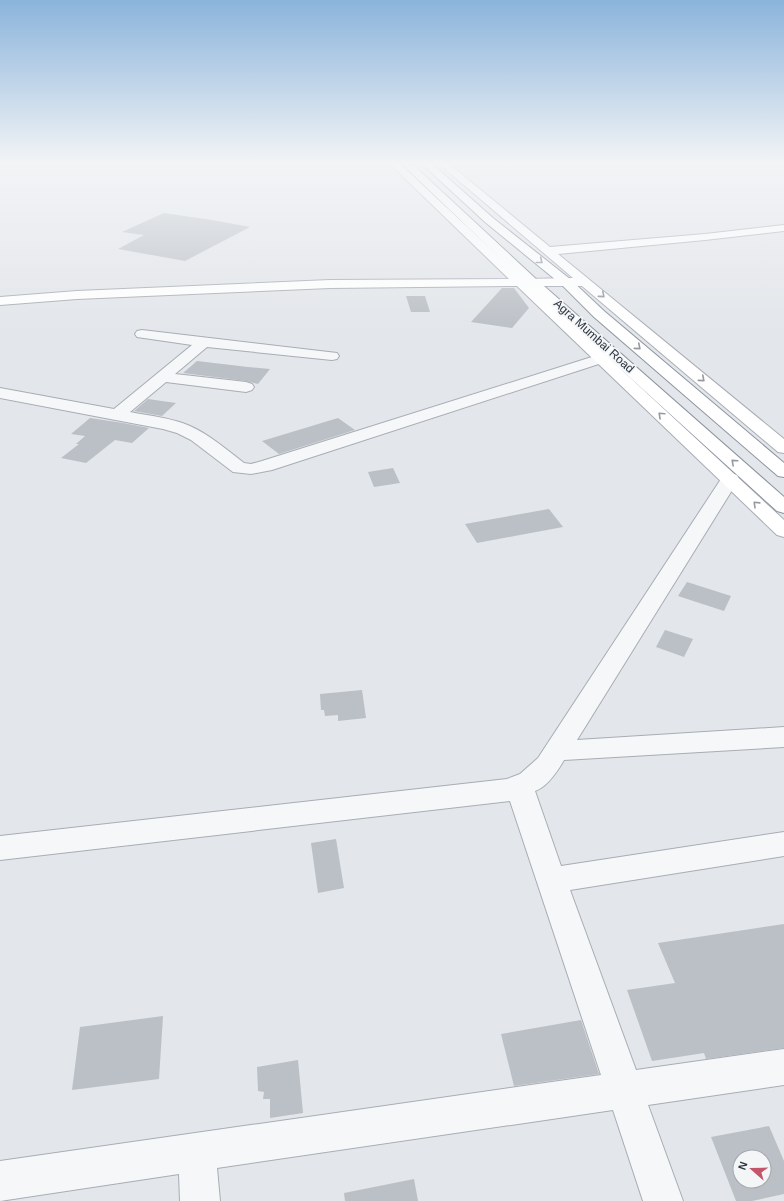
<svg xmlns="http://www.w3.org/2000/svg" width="784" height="1201" viewBox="0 0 784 1201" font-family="Arial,sans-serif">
<rect width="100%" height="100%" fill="#e3e6ea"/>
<path fill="#bbc0c6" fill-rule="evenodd" d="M164 213 212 220 250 227 185 261 118 249 144 235 122 232Z
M502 288H514L529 308 512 328 471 322Z
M406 296H425L430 312H411Z
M197 361 248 367 270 369 258 384 246 381 183 373Z
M148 399 176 403 162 416 134 411Z
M90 418 123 423 149 428 132 443 115 440 86 463 61 458 79 444H76L85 436 71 434Z
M338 418 355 430 279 454 262 441Z
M393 468 400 483 374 487 368 472Z
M549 509 563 527 477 543 465 524Z
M687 582 731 596 724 611 678 596Z
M665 630 693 639 684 657 656 647Z
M362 690 366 718 338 721V715L325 716 324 710H321L320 694Z
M336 839 344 888 318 893 311 843Z
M784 924V1048L706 1059 704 1053 652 1061 627 990 675 983 658 943Z
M163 1016 159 1079 72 1090 80 1027Z
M581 1020 599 1074 514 1086 501 1034Z
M298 1060 303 1113 270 1118V1099H263L264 1092 258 1091 257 1067Z
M769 1126 784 1161V1194L752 1201H736L711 1137ZM740 1157H764V1181H740Z
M414 1179 418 1201H345L344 1193Z"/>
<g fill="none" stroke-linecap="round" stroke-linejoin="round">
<g stroke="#a8adb4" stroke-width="2">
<path id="street" d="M142 330 337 353 339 356 337 359 332 360 207 347 175 374 246 382 252 384 254 387 252 390 246 392 166 382 130 412C150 416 172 418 190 426 210 435 227 450 244 463L251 464 262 461 595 356 600 355 605 356 607 359 605 362 272 470 251 474 233 472 191 440 177 433 163 429 0 398V388L114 409 192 345 137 337 135 334 137 331Z
M730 473 737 475 739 479 577 740 784 727V747L564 760C557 772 547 787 535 791L561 866 784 832V856L570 890 636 1070 784 1049V1085L648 1105 683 1201H643L613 1110 217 1168 220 1201H180L179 1174 0 1201V1161L601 1075 510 801 0 860V836L507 779 520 774 538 758 721 479 723 475Z"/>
</g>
<g stroke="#a8adb4" stroke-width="2">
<path id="secondary" d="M389 163H399L523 279 573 278 438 163H448L550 247 705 234 784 225V231L705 240 558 254 784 439V453L778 452 582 286H531L784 520V537L777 535 517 286 330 288 77 299 0 305V297L77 291 330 280 509 279Z"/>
</g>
<g stroke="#8c949f" stroke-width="2">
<path id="highway" d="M401 163H411L536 279 784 497V513L777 511 528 285Z
M421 163H431L493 218 570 279 604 311 784 463V477L778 476 594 317 562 285 485 222Z"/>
</g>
<use href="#street" fill="#f6f7f9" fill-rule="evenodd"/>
<use href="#secondary" fill="#fff" fill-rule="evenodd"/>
<use href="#highway" fill="#fff" fill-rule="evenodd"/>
</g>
<defs><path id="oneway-chevron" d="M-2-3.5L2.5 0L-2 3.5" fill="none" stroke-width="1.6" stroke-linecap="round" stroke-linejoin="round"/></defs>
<g stroke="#969aa0">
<use href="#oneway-chevron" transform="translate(540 261) rotate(39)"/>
<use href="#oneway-chevron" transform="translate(602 295) rotate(40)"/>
<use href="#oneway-chevron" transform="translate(638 347) rotate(40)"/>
<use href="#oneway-chevron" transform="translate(702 379) rotate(40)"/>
<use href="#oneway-chevron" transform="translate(661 415) rotate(-137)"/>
<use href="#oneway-chevron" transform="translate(734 462) rotate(-138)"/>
<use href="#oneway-chevron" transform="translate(756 504) rotate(-136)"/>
</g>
<linearGradient id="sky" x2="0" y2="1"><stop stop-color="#8bb4db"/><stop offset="0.49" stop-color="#f2f4f6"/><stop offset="1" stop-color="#f2f4f6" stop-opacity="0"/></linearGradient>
<rect width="784" height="331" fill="url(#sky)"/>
<g text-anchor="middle" stroke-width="3.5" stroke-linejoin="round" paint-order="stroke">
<g font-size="12" fill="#2c3541" stroke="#f3f5f7">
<text transform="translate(594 336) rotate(42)" y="4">Agra Mumbai Road</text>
</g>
</g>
<g transform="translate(752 1169) rotate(290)"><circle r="19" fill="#f3f5f7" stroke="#a3a8ae"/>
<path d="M0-3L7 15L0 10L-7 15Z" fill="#c35469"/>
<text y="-6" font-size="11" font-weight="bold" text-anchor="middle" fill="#2c3541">N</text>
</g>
</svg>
